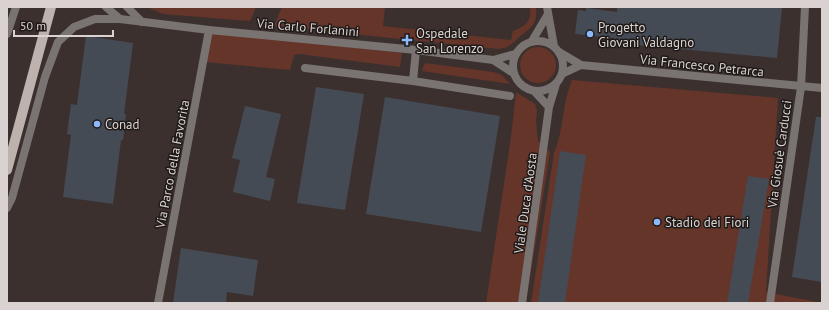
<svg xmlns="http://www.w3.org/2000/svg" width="829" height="310" viewBox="0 0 829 310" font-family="'PT Sans',sans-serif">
<rect width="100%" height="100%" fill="#3c302e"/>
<path fill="#65352a" d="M147 7H256L250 21 163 14Z
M282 7H385L383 26 511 40 513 31C526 26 532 21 530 7H536C538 28 528 28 515 41 509 46 507 48 499 49L274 26Z
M210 32 402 53 400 67 299 54 294 55 290 70 204 62Z
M520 65a18 18 0 1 1 36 0a18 18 0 1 1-36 0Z
M425 63 493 72 502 75 510 84 422 71Z
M572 80 778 98 766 292 822 303H531L554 153C564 129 562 104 572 80Z
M516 92 535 104 537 111 536 122 538 141 550 152 526 303H486L511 137Z"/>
<path fill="#454b54" d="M617 7H782L777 58 614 43V38L575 34 578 10 586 11V8L617 12Z
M86 36 133 43 124 114H126L123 140H121L113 204 63 197 71 135 67 134 71 104 77 105Z
M316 87 364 94 345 210 297 203Z
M385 97 500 116 481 232 366 214Z
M245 106 281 114 266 177 275 179 270 201 233 192 240 160 232 158Z
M816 117H822V282L792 277Z
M560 151 586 155 565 303H538Z
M748 176 769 179 748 303H727Z
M181 248 258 260 253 296 227 292 226 303H173Z"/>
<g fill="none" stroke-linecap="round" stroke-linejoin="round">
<path stroke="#797372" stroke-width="8" d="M801 87 805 7"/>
<path stroke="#797372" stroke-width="8" d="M106 7 120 19
M127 7 142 22
M7 34 16 7
M559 52 581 65 822 88
M305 68 413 81 510 96
M562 74 581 65
M413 81 416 50
M158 303 209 30
M770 303 801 87"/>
<path stroke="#797372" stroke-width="8" d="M547 7 554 46
M513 66a25 25 0 1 1 50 0a25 25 0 1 1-50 0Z
M532 41 548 14
M493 60 515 54
M534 91 549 107
M7 208 12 198 45 77 58 42 74 27 95 19H120L209 30 416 50 493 60 513 73
M522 303 549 107 556 84"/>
<path stroke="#beb2af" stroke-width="10" d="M7 170 51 7"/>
</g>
<g fill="#8cb9fc" stroke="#1f1a18" stroke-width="1.5">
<circle cx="590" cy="34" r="4"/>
<path d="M405 34h4v4h4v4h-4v4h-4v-4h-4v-4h4z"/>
<circle cx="97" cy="124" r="4"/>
<circle cx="657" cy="222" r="4"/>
</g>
<g text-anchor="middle" stroke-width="3" stroke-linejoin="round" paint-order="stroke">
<g font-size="13" fill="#d9d2d0" stroke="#1f1a18">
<text transform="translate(308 27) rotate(5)" y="5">Via Carlo Forlanini</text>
<text transform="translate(702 65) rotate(6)" y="5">Via Francesco Petrarca</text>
<text transform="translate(779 154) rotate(-82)" y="5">Via Giosuè Carducci</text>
<text transform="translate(172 164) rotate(-79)" y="5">Via Parco della Favorita</text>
<text transform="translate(525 203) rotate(-82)" y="5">Viale Duca d'Aosta</text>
</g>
<g font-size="13" fill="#d9d2d0" stroke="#1f1a18" text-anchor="start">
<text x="598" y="32">Progetto<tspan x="598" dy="15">Giovani Valdagno</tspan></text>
<text x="416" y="38">Ospedale<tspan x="416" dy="15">San Lorenzo</tspan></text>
<text x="105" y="129">Conad</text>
<text x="665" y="227">Stadio dei Fiori</text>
</g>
</g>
<rect width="829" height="310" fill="none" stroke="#d9d2d0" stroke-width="16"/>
<path d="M14 30v6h99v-6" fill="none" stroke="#d9d2d0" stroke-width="2"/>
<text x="20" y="30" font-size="12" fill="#d9d2d0" stroke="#1f1a18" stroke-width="3" paint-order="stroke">50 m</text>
</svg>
